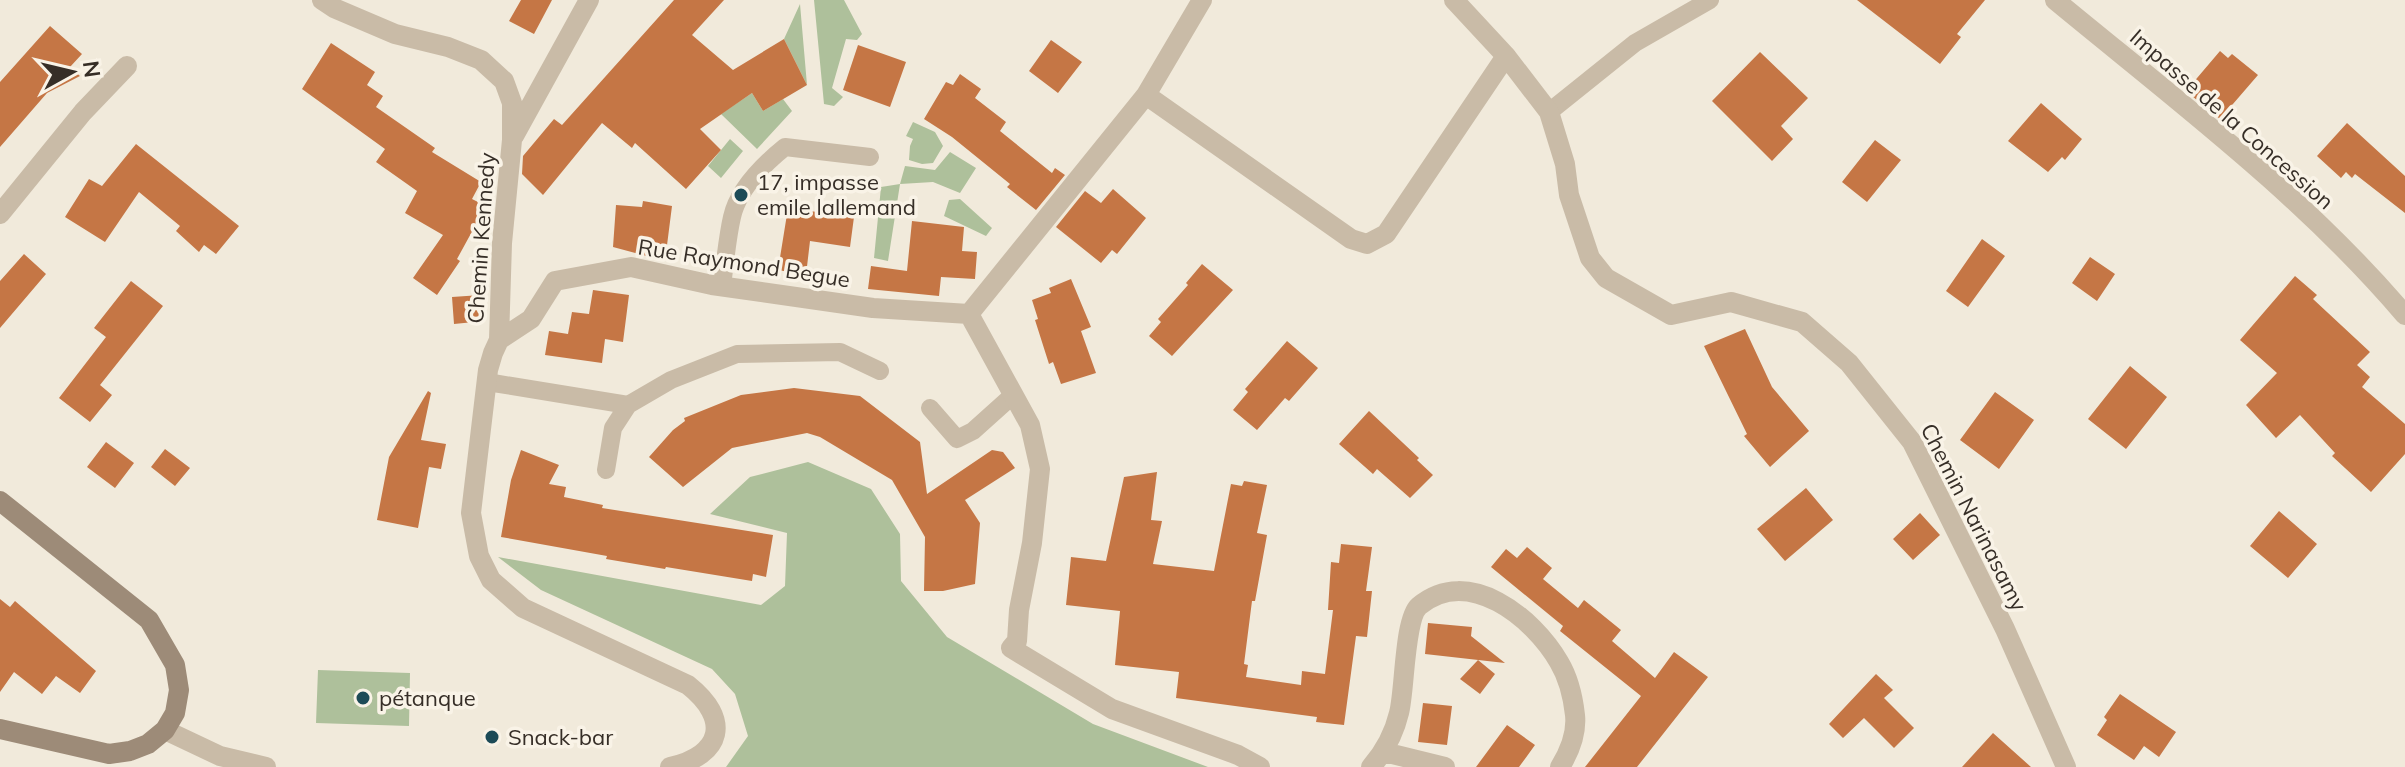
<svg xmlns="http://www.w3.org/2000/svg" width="2405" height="767" viewBox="0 0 2405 767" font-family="Mulish,sans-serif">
<rect width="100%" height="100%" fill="#f1eadb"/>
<path fill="#aec09b" d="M814 0H844L862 34 857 40 846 39 832 88 843 97 834 106 824 104Z
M800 4 807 85 784 39Z
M752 93 763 111 783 99 792 111 757 149 721 114Z
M913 122 935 132 943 146 933 163 922 164 909 160 910 146 913 139 906 136Z
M730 139 743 151 721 178 708 166Z
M950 152 976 168 960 193 933 182 900 184 888 261 874 258 881 187 900 184 905 166 935 170Z
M960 199 992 228 986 236 944 216 949 200Z
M808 462 871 489 900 534 901 581 947 637 1093 724 1208 767H726L748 736 735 694 712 669 541 590 498 557 761 605 785 586 787 533 710 514 750 477Z
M318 670 410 673 409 726 316 723Z"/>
<path fill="#c57645" d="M521 0H552L534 34 509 21Z
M674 0H724L692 35 733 70 784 39 807 85 763 111 752 93 700 129 721 150 686 189 635 143 632 148 602 123 543 195 522 174 523 156 554 119 562 125Z
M1857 0H1985L1957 34 1961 37 1940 64Z
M50 26 82 54 70 67 80 76 47 93 0 147V82Z
M1051 40 1082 62 1058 93 1029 71Z
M331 43 375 72 367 85 383 96 376 107 435 148 432 152 481 182 472 199 486 206 457 259 460 261 437 295 413 278 443 235 405 213 417 191 376 162 385 149 302 89Z
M858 45 906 62 890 107 843 90Z
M2220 51 2228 58 2232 54 2258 75 2220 119 2186 91Z
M1760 52 1808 98 1781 126 1793 139 1772 161 1712 101Z
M960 74 981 89 975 98 1006 122 1000 131 1052 173 1055 168 1065 175 1036 210 1007 187 1010 184 952 137 924 119 946 82 953 85Z
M2041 103 2082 139 2065 160 2062 157 2048 172 2008 141Z
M2347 123 2405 176V213L2355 174 2352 178 2346 172 2341 178 2317 156Z
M1875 140 1901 160 1867 202 1842 182Z
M136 144 239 226 216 254 204 245 199 252 176 231 180 226 139 192 105 242 65 217 89 179 102 186Z
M1113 189 1146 218 1117 254 1112 250 1101 263 1056 227 1085 191 1101 203Z
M643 201 672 206 665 261 613 247 616 205 642 207Z
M788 208 854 217 850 247 810 241 806 275 778 270Z
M912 221 964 227 962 251 977 252 975 279 941 277 939 296 868 289 871 266 907 271Z
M1982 239 2005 256 1968 307 1946 291Z
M24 254 46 274 0 328V281Z
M2090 257 2115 274 2097 301 2072 283Z
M1202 264 1233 290 1172 356 1149 336 1161 322 1158 319 1188 285 1186 283Z
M2295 276 2317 295 2313 299 2370 352 2357 365 2370 377 2362 387 2405 424V454L2371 492 2332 456 2335 453 2300 415 2276 438 2246 405 2277 373 2240 340Z
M1071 279 1091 327 1081 331 1096 373 1061 384 1053 362 1049 364 1035 320 1038 319 1032 300 1051 293 1049 288Z
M131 281 163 306 100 385 112 395 90 422 59 398 106 337 94 328Z
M593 290 629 295 623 342 605 339 602 363 545 355 549 331 568 334 572 312 589 314Z
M481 295 484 321 454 324 452 297Z
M1745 329 1772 387 1809 431 1770 467 1744 436 1747 434 1704 346Z
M1287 341 1318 368 1289 401 1285 398 1257 430 1233 410 1248 392 1245 389Z
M2130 366 2167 397 2126 449 2088 419Z
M794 388 860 396 920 442 927 494 992 450 1003 452 1015 468 965 500 980 523 975 584 943 591H924L925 537 892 480 820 437 807 433 732 448 683 487 649 457 673 430 685 421 684 418 741 395Z
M428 391 431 393 421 440 446 444 441 469 429 467 418 528 377 520 389 457Z
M1995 392 2034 420 1999 469 1960 440Z
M1369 411 1419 458 1417 460 1433 475 1410 498 1377 469 1373 474 1339 444Z
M106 442 134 463 115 488 87 467Z
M165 449 190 468 175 486 151 467Z
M521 450 559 465 549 484 566 487 564 497 603 505 602 508 773 535 766 577 753 574 752 581 666 567 665 569 606 559 607 556 501 537 511 480Z
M1157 472 1151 520 1162 521 1153 564 1214 571 1231 484 1242 486 1244 481 1267 485 1257 533 1267 535 1255 601H1252L1244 664 1248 665 1246 677 1301 685 1302 671 1325 674 1333 610H1328L1331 562 1339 563 1341 544 1372 547 1366 591H1372L1367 637 1356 636 1344 725 1316 722 1317 717 1176 698 1179 672 1115 665 1120 611 1066 605 1071 557 1106 561 1124 477Z
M1806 488 1833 520 1785 561 1757 529Z
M2279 511 2317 544 2288 578 2250 546Z
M1920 513 1940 535 1913 560 1893 539Z
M1527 547 1552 568 1543 579 1578 608 1584 600 1621 630 1612 641 1655 678 1674 652 1708 677 1637 767H1585L1641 696 1560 631 1563 626 1491 567 1506 549 1517 558Z
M0 599 10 607 15 601 96 671 80 693 56 676 42 694 14 672 0 692Z
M1428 623 1472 627 1471 636 1505 663 1425 654Z
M1478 660 1495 674 1480 694 1460 679Z
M1876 674 1893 690 1884 698 1914 728 1894 748 1864 718 1843 738 1829 724Z
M2120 694 2176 732 2159 757 2144 746 2134 760 2097 735 2107 720 2104 717Z
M1423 703 1452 706 1447 745 1418 742Z
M1507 725 1535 745 1519 767H1476Z
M1993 733 2031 767H1962Z"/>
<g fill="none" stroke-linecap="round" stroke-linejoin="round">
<path stroke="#c9bba7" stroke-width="18" d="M1549 112 1635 43 1710 0
M722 286C725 263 727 239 732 217 738 190 764 164 785 147L870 157
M487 382 628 405 671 380 737 354 840 352 880 371
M930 408 957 439 973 431 1012 396
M606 470 613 428 628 405"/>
<path stroke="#c9bba7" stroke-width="20" d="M322 0 334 8 395 34 448 47 481 60 504 81 512 103V140L502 243 499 340
M1454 0 1506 56 1549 112 1565 164 1569 195 1590 258 1606 278 1671 315 1731 302 1802 322 1849 363 1912 442 2005 629 2066 767
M1146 95 1351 239 1367 244 1386 234 1506 56
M514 136 589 0
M0 214 83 112 127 66
M969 314 1030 425 1040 469 1032 543 1019 610 1017 641 1011 648 1112 709 1238 755 1260 767
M969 314 1146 95 1202 0
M165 730 220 756 266 767
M1384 752 1445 767
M670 767C723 755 731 719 688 685L523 608 491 580 479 556 471 513 488 370 493 353 499 340 531 319 555 281 631 267 712 285 873 308 969 314
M1371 767C1384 752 1394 734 1399 713 1405 691 1404 619 1419 606 1468 565 1533 617 1559 662 1568 677 1573 697 1575 715 1577 734 1570 751 1560 767"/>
<path stroke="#c9bba7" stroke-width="20" d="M2055 0C2176 100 2303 195 2405 315"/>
<path stroke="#9d8b78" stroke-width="20" d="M0 501 149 620 175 665 179 690 175 713 165 730 148 744 130 751 109 754 0 729"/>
</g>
<g fill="#1d4b57" stroke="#f9f3e7" stroke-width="3">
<circle cx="741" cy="195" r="8"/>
<circle cx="363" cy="698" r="8"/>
<circle cx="492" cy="737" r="8"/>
</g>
<g text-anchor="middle" stroke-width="7" stroke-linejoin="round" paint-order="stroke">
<g font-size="22" fill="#362e27" stroke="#f9f3e7">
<text transform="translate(2232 119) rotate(41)" y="8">Impasse de la Concession</text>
<text transform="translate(481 238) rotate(-86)" y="8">Chemin Kennedy</text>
<text transform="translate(744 263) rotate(9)" y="8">Rue Raymond Begue</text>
<text transform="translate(1974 517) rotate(63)" y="8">Chemin Narinasamy</text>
</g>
<g font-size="22" fill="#362e27" stroke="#f9f3e7" text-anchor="start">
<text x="757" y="190">17, impasse<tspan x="757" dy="25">emile lallemand</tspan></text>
<text x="379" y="706">pétanque</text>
<text x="508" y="745">Snack-bar</text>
</g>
</g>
<g transform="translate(72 72) rotate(82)" stroke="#f9f3e7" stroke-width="6" paint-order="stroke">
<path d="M0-6L14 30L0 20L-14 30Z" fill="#362e27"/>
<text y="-12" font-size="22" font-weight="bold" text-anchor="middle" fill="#362e27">N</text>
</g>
</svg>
